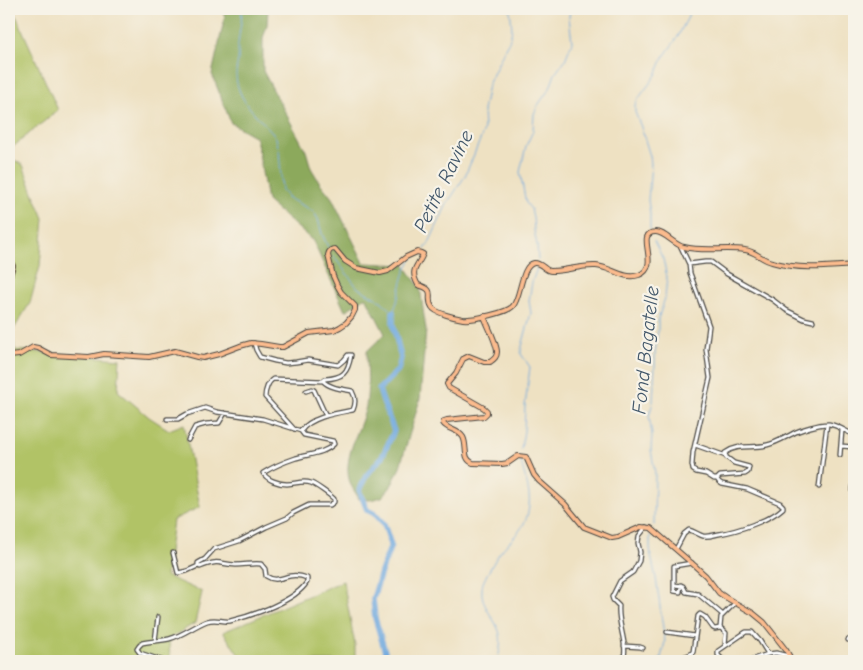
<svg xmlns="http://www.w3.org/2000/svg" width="863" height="670" viewBox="0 0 863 670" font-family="'Comic Neue',sans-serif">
<rect width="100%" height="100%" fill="#f7f3e8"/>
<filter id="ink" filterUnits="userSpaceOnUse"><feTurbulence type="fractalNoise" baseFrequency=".02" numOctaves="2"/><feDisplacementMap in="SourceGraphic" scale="10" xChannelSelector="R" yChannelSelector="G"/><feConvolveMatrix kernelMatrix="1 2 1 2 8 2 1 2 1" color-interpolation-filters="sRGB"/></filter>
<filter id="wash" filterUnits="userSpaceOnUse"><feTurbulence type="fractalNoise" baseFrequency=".0096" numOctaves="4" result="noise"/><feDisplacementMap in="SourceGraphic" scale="20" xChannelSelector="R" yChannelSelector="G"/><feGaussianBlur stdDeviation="1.12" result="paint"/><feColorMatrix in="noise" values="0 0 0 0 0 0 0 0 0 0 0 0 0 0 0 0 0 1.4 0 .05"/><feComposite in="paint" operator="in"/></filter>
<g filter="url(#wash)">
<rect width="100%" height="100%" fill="#eee1c2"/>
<path fill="#b1c366" stroke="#6e7748" d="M9 9H13L58 110 9 150Z
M9 157 23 165 34 195 44 218 40 266 30 303 12 332 15 350 120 359 118 391 149 417 169 430 184 424 200 507 173 520 166 576 202 592 195 623 169 639 170 661H9Z
M343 581 355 645V661H243L223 632Z"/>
<path fill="#8ca95b" stroke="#5c6a43" d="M220 9H268L267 25 263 38V71L306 151 311 168 320 183 332 198 364 263 403 265 404 264 420 288 426 330 420 399 399 470 390 488 382 497 370 500 359 499C357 494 353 490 351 485 340 460 361 430 366 406 369 388 367 369 367 351L385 334 366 297 345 311 313 241 267 201 256 137 231 123 212 74 225 16Z"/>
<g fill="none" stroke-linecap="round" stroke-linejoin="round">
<path stroke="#6ea8de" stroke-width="1" d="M242 9C242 21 239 32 238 44 237 49 239 54 238 60 237 65 236 70 236 75 237 101 258 116 273 133L276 138 279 150 282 190 288 198 311 210 315 214 318 219 322 234 328 247
M9 217C14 230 13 242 9 255
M650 229V214L648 200 651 164 650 156 641 127 635 112V105L638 99 656 75 663 58 677 38 688 17 689 9
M654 241 663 259 667 277 665 298 658 319V330L655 353V365L653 402 649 416 652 435 651 450 655 473 654 525
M425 249 428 245 447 204 465 176 483 133 484 127 483 111 488 85 506 46C515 34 511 22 510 9
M334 257 358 288 381 301 393 312C402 294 400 270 415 256
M538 260 537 245 534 230 533 217 531 209 526 203 520 172 526 146 533 131 534 114 538 105 550 88 555 74 565 60 572 42 569 17 570 9
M521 449 524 431 525 406 530 367 521 354V350L531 313 529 301 532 282 537 268
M650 536V547L651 556 656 578 665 642 660 661
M497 661C500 654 502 638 499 631 494 617 480 605 482 588 482 583 485 579 487 574 491 568 494 561 499 554 511 538 527 529 529 506 531 491 524 476 521 461"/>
<path stroke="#6ea8de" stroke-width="5.5" d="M385 661 386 655 375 618 373 599 381 572 391 545 384 524 375 514 367 510 359 490 366 476 382 457 394 431C389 417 383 404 379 389L398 370 401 358 393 324V312"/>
</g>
</g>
<g filter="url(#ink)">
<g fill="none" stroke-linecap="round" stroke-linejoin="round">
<g stroke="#484642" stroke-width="5.5">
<path id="minor" d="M681 247 689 264 690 273 709 326 706 349 710 378 693 452 692 465 693 470 696 472 706 474 714 479H717
M689 264 705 262H711L727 274 773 300 786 310 804 319 813 321
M306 391 312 389 314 390 326 416
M167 419H178L187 414 205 408 217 412 263 419 301 431
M294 429 265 397C265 391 268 382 273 379L323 381
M188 440 195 427 206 424 219 423 225 413
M695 445 726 456
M841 446 854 447
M840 455 842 430
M854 483 853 488V497H854
M819 487 827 424
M676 549 684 534 689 530C694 531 699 535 703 536 708 537 714 535 719 534 737 531 769 521 783 508V506L780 503 747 489 722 484 719 482 717 479 720 476 745 474 748 472 749 467 734 463 726 457 725 453C739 443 752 449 767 445 776 443 784 438 792 434 799 430 821 423 829 424 837 425 847 432 854 435
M173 553 178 573 187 571 198 566
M692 563 674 566V585L683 586 686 592 698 594 723 615
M674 585V591L680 592 681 585
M720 628 722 629 726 633 725 645
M667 632 695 636
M848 640 854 638
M155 641 158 617
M624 646 640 647 643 648
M164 661 140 653 137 649 139 646 142 643C151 641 160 641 169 639 182 636 194 626 207 621 216 618 222 622 230 621 251 616 296 601 307 582V578C302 576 296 575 290 576 281 578 275 582 266 576L265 569 261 564C253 563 245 565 236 565 219 564 219 559 200 567L198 566V563L205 559 214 549 239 541 266 527 287 518 293 513 309 505H330L334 502V499C330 495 316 485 311 483 302 480 296 484 287 484 279 484 267 480 263 473 271 468 287 461 296 458 309 454 324 454 334 444L333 441 304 435 301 431C310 417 337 413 353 410 356 403 356 398 352 391 342 389 330 388 323 381L325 379C343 378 348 373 351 355H348L344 360 338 365 308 360 296 362 286 363 275 361 260 357 256 350 254 343
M623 661C629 646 617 624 619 606L613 600 612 597 620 581 633 572 639 561 640 552 638 543 639 536 646 527
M673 661 674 658C681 656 688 658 693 652L698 616 700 614 705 617 713 628 715 629 720 628 721 617 735 603
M722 661 721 658 718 655V651L746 632H752L760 641 768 654
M747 661 768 654 776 653 789 656"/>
</g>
<g stroke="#484642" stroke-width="6">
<path id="major" d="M9 261 11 262 13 266 9 278
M484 316C487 325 497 343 497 352 497 357 494 359 490 362H484L469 356 463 359 456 373 447 384 449 388 484 408 487 411V413L484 416 447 420 444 421 443 423C447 430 458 429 463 437 468 446 462 459 473 463L502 464 508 463 518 456 526 457 534 475 539 481 565 504 584 527 612 538 618 537 641 527 651 528 695 566 706 576 719 593 725 597 753 613 764 622 786 650 792 661
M9 356 19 355 33 347 38 348 51 355 89 357 104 354 149 357 175 351 197 357 203 358 219 354 240 346 251 343 261 344 279 347H283L309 333 334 330 340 327 346 323 352 316 355 310V306L341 292 337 285 333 276 328 255C329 250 331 249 335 249L345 261 356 268 380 273 388 271 406 257 417 252 421 253 423 254C418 267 409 269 418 285 438 290 425 297 432 307 435 313 456 318 463 319 473 320 507 313 513 306 521 297 521 265 534 263 541 262 545 271 551 271 566 271 581 265 596 266 611 267 623 280 639 275 662 266 634 233 655 232 664 231 674 245 684 247 704 252 725 247 745 250 755 251 762 260 772 262 799 270 827 267 854 265"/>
</g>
<use href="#minor" stroke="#fff" stroke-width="3"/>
<use href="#major" stroke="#fbbb8d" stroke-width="4"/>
</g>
</g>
<g text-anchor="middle" stroke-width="4.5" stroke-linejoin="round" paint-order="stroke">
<g font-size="20" font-style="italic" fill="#42576a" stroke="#f7f3e8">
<text transform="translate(443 181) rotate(-64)" y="7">Petite Ravine</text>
<text transform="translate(645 350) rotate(-84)" y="7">Fond Bagatelle</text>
</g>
</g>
<rect width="863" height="670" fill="none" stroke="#f7f3e8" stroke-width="30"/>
</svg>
